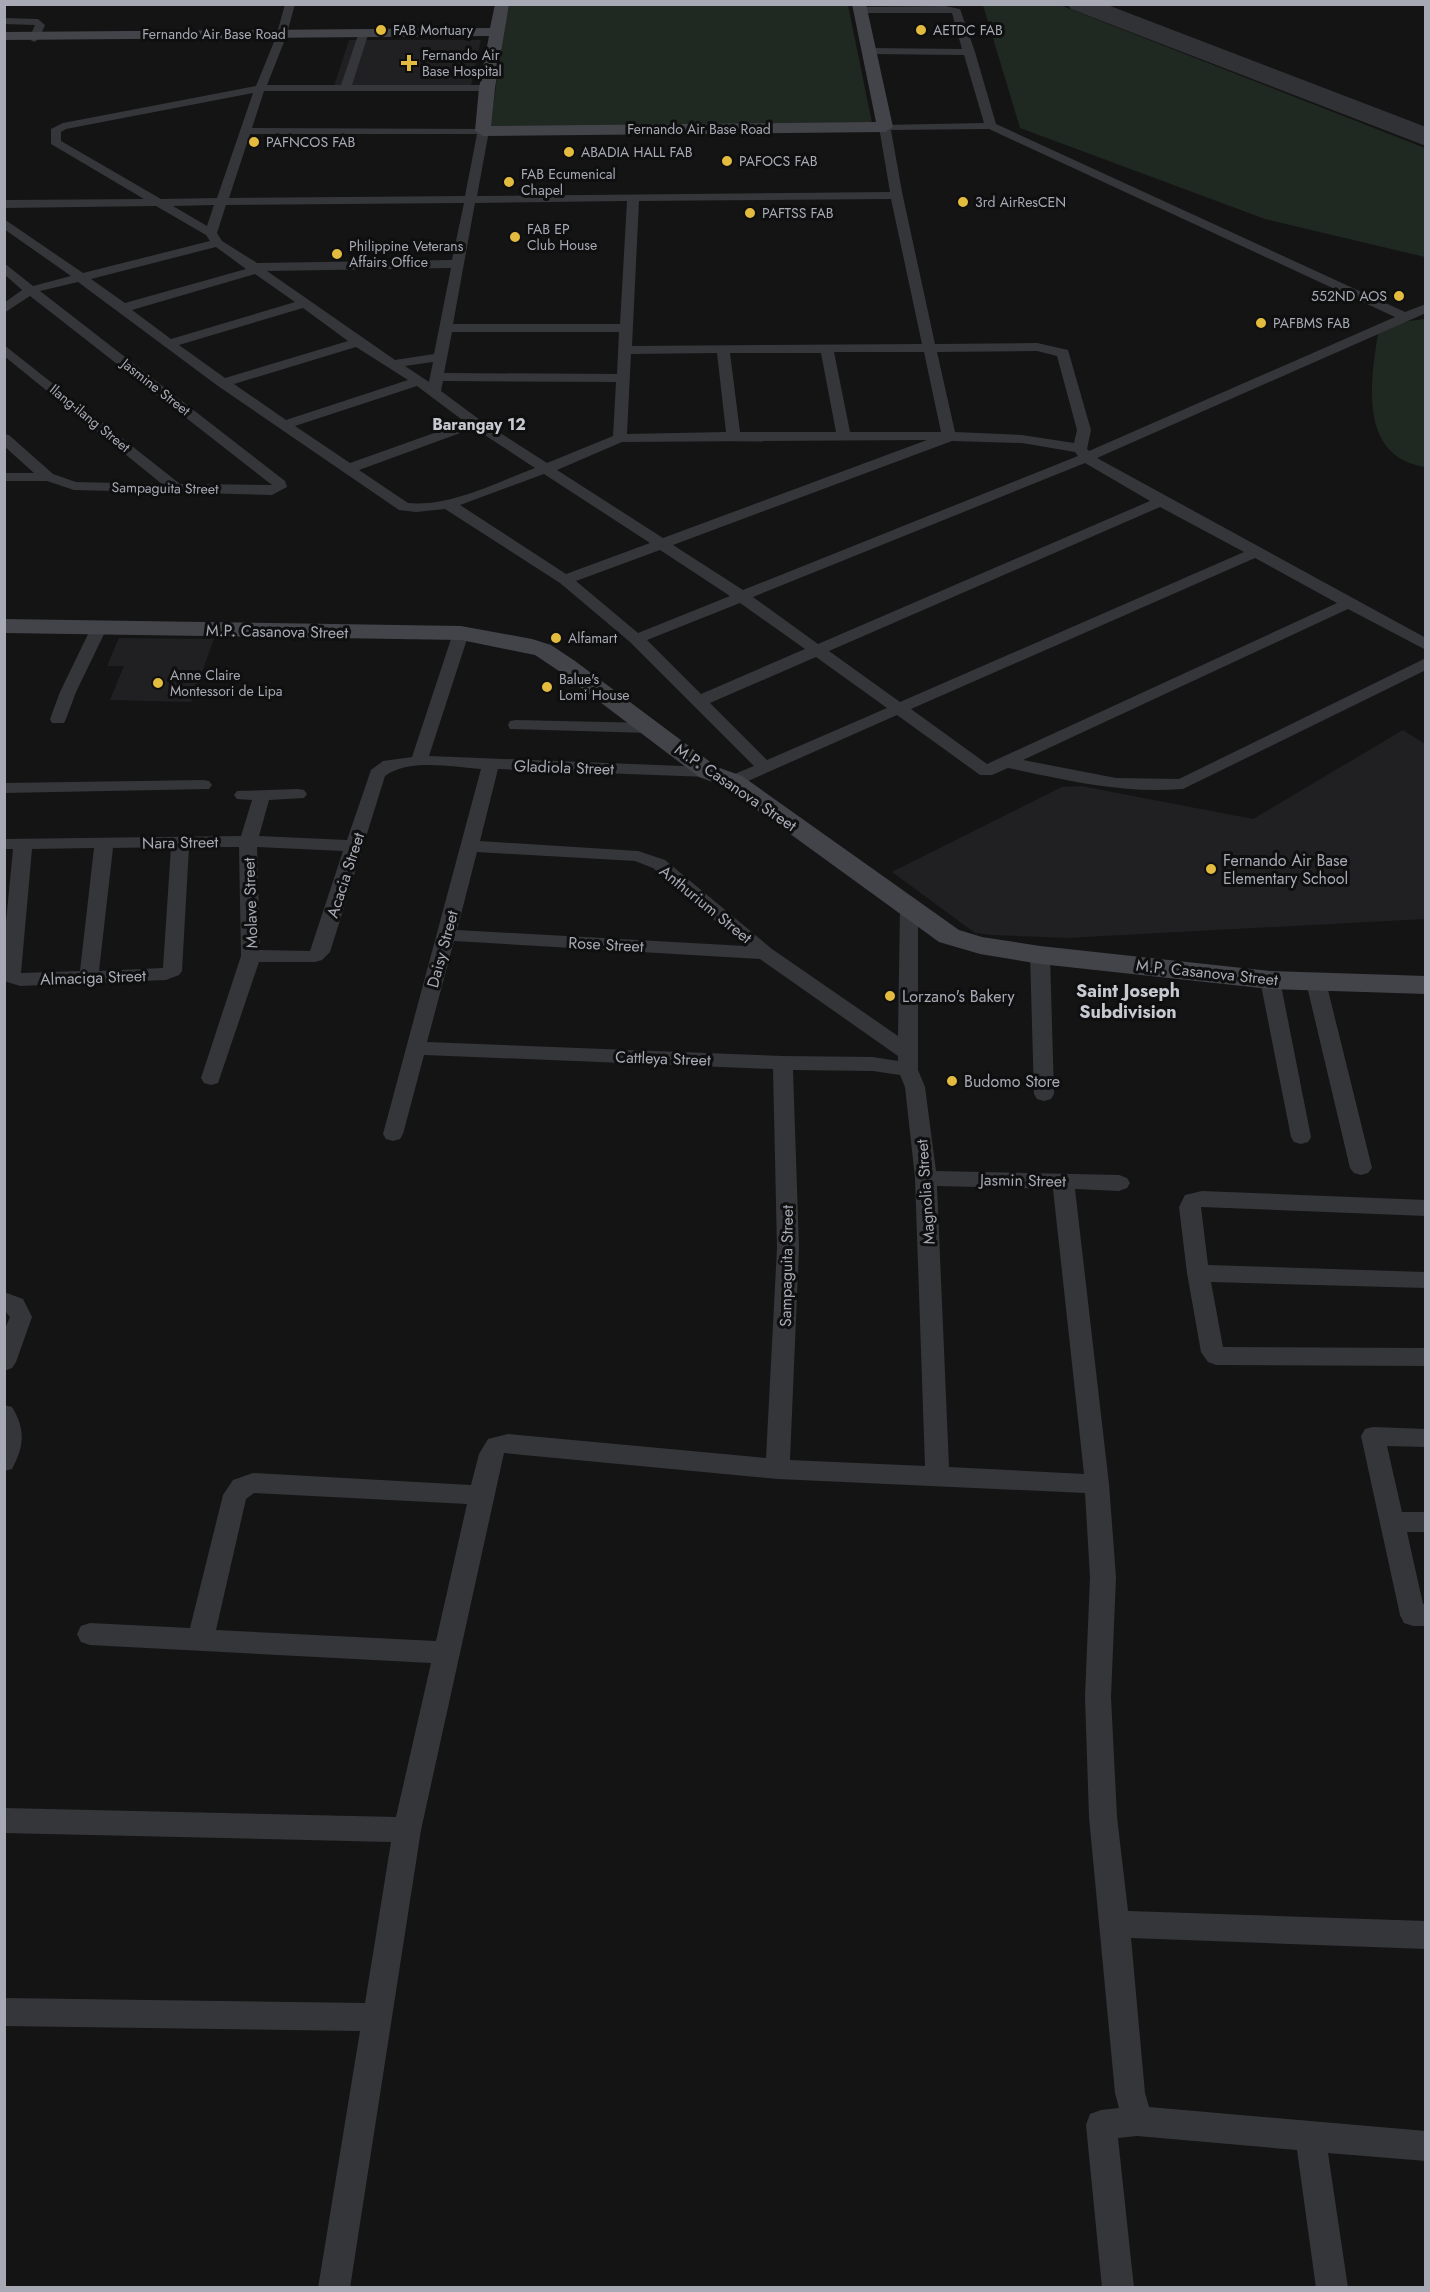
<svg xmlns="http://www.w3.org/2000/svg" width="1430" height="2292" viewBox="0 0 1430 2292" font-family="Jost,sans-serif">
<rect width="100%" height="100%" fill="#141415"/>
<path fill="#202022" d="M349 40H481L471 86H334Z
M119 638 214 639 191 702 110 700 124 666H107Z
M1403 730 1425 744V919L1066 938 991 935 975 933 892 872 1062 787 1081 786 1253 819Z"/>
<path fill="#202822" d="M508 4 848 5 872 123 490 126Z
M983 5H1060L1425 148V257L1265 219 1020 128Z
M1425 319V467C1359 457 1370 383 1378 334L1394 323Z"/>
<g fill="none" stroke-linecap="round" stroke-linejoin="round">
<path fill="#313235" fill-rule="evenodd" d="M1067 4H1105L1426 127V146L1071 9Z"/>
<path fill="#35363a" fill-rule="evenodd" d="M285 4H295L286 37 267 85H341L359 32 364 29 369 32 352 85H487L492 88 487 91H264L252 128 487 129 489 131 477 196 890 192 879 127 881 125 984 123 964 55 869 54 864 51 869 48 962 49 952 13H860L855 10 860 7 945 6 960 9 975 52 996 124 1405 312 1426 304V313L1097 458 1426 638V650L1348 609 1023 760 1116 778 1179 779 1426 658V670L1183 789C1123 794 1066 780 1008 768L992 775H980L897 715 739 785H727L724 781 727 777 754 766 630 642 560 583 445 509 416 512 399 510 218 386 78 282 40 291 285 481 287 487 272 495 74 490 47 481H4V473H34L4 446V434L9 435 53 474 76 482 162 484 4 356V345L180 484 272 485 30 296 4 313V303L22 290 4 274V263L33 286 71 276 4 229V219L83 273 210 241 206 235 156 206 4 208V200L144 199 51 144V129L63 123 256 86 276 37ZM253 93 217 198 161 199 61 141V132L66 129ZM989 129 1395 317 1089 451 1087 449 1091 430 1068 350 1037 343 935 344 902 192 891 130ZM250 134H477L465 196 229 198ZM891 199 922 344 632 346 639 201ZM627 201 620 324H453L475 203ZM464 203 452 260 257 263 222 241 217 233 226 205ZM214 205 207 226 173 206ZM216 247 246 269 125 303 91 279ZM451 268 434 354 395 360 267 271ZM255 274 295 302 171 339 132 310ZM303 308 348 341 225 378 179 345ZM452 332H619L617 374 444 373ZM356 347 408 380 286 420 234 384ZM1037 351 1057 356 1077 430 1074 443 1022 435 955 432 937 352ZM834 352H924L941 432H850ZM717 353 726 432 627 434 631 354ZM730 353H821L836 432H740ZM433 362 429 382 405 366ZM443 381 616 382 613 436 547 463 480 420 441 391ZM417 386 465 422 350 463 295 426ZM474 428 535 468C495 483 450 507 408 503L359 470ZM927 440 663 538 557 470 622 442ZM952 441 1022 443 1075 452 1078 456 743 590 673 545ZM1085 463 1150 501 818 644 753 597ZM544 474 650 543 566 574 460 505ZM1160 507 1244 552 900 702 829 651ZM660 550 730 596 638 633 576 581ZM1255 558 1337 603 987 764 911 709ZM740 603 805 649 701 694 647 640ZM816 657 887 708 767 760 710 703Z
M4 18 38 19 45 25 39 39 34 42 29 39 35 25 4 24Z
M99 623 107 628 76 692 66 719 64 723H52L50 719 60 692 91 628Z
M461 628 469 633 429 756 708 767 714 768 717 772 714 776 708 777 498 769 480 841 638 851 665 860 772 949 898 1036 900 909 902 905H916L918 909V1070L925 1087 936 1171 1119 1175 1127 1178 1130 1183 1127 1188 1119 1191 1075 1189 1109 1484 1116 1577 1111 1697 1117 1817 1128 1911 1426 1921V1949L1131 1938 1145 2093 1149 2107 1426 2131V2161L1328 2153 1348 2288H1316L1297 2150 1137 2136 1118 2138 1134 2288H1102L1086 2125 1090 2114 1101 2110 1119 2108 1115 2093 1089 1817 1085 1697 1090 1577 1085 1493 778 1479 504 1453 421 1830 350 2288H318L360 2031 4 2026V1998L365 2003 391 1842 4 1833V1808L396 1817 431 1663 90 1645 81 1642 77 1634 81 1626 90 1623 190 1628 223 1495 233 1480 253 1473 471 1485 479 1454 488 1439 508 1434 766 1458 777 1248 773 1069 424 1055 403 1134 400 1139 393 1141 386 1139 383 1134 481 769C452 767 409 758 385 776L330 952 322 960 315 962H259L218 1083 211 1085 204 1083 201 1078 241 956 239 847H189L182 971 179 975 166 980 20 986 4 981V943L13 849H4V839L241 836 252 800 237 799 234 795 237 791 298 789 304 790 307 794 304 798 269 800 259 836 347 840 371 770 383 761 412 757 453 633ZM171 847 163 968 99 971 113 848ZM257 847 343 851 310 951 260 950ZM94 848 80 971 21 973 32 849ZM477 852 635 861 653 868 745 946 457 930ZM454 941 760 959 898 1056V1061L873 1057 783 1056 427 1042ZM793 1070 873 1071 900 1075 905 1087 915 1178 925 1466 790 1460 799 1248ZM937 1186 1053 1189 1084 1474 949 1467ZM254 1493 467 1504 436 1641 216 1630 246 1499Z
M516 720 650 723 656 724 658 728 656 732 650 733 510 729 508 725 510 721Z
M203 780 209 781 212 785 209 789 4 793V783Z
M1040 949 1047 951 1050 955 1054 1094 1051 1099 1044 1101 1037 1099 1034 1094 1030 955 1033 951Z
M1270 974 1277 976 1280 980 1311 1137 1308 1142 1301 1144 1294 1142 1291 1137 1260 980 1263 976Z
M1316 976 1323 978 1326 982 1372 1168 1368 1173 1361 1175 1354 1173 1350 1168 1306 982 1309 978Z
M1202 1191 1426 1200V1216L1201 1207 1208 1265 1426 1272V1288L1211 1282 1223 1347 1426 1348V1366L1216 1365 1208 1362 1201 1352 1187 1273 1179 1207 1185 1195Z
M4 1292 23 1299 32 1317 16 1362 12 1368 4 1371V1331L10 1317 4 1310Z
M4 1405 12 1407C26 1430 24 1446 12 1469L4 1471Z
M1373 1427 1426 1429V1447L1387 1446 1402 1512H1426V1532H1407L1423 1604H1426V1626H1413L1404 1623 1400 1615 1361 1436 1365 1429Z"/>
<path fill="#43444a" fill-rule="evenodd" d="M495 4H509L495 88 491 126 876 122 852 4H866L893 127 885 132 483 136 475 131 479 88 489 36 4 40V32L490 28Z
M4 619 461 626 532 639 551 645 575 661 717 767 742 776 959 930 982 937 1040 946 1270 971 1426 976V994L1270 989 1040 964 980 954 939 942 724 786 699 777 559 671 535 655 461 640 4 633Z"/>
</g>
<g fill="#e3bc3f" stroke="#0f0f10" stroke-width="2">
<circle cx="381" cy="30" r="6"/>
<circle cx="921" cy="30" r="6"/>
<path d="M406 54h6v6h6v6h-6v6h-6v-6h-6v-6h6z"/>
<circle cx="254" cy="142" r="6"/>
<circle cx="569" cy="152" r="6"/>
<circle cx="727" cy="161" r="6"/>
<circle cx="509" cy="182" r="6"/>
<circle cx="963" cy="202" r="6"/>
<circle cx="750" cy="213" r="6"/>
<circle cx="515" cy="237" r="6"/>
<circle cx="337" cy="254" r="6"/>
<circle cx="1399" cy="296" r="6"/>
<circle cx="1261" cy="323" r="6"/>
<circle cx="556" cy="638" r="6"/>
<circle cx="158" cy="683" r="6"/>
<circle cx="547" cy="687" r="6"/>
<circle cx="1211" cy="869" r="6"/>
<circle cx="890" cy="996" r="6"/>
<circle cx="952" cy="1081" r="6"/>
</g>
<g text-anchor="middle" stroke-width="6" stroke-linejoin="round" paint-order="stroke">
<g font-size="14" fill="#a7aab5" stroke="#0f0f10" text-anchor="start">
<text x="393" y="35">FAB Mortuary</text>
<text x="933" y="35">AETDC FAB</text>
<text x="422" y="60">Fernando Air<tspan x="422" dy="16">Base Hospital</tspan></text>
<text x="266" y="147">PAFNCOS FAB</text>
<text x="581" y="157">ABADIA HALL FAB</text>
<text x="739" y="166">PAFOCS FAB</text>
<text x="521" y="179">FAB Ecumenical<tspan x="521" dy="16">Chapel</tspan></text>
<text x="975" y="207">3rd AirResCEN</text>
<text x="762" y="218">PAFTSS FAB</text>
<text x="527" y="234">FAB EP<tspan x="527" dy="16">Club House</tspan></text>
<text x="349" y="251">Philippine Veterans<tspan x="349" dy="16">Affairs Office</tspan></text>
<text x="1387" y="301" text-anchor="end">552ND AOS</text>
<text x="1273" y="328">PAFBMS FAB</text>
<text x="568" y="643">Alfamart</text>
<text x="170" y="680">Anne Claire<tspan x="170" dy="16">Montessori de Lipa</tspan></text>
<text x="559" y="684">Balue's<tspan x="559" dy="16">Lomi House</tspan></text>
</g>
<g font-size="14" fill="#a7aab5" stroke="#0f0f10">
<text x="214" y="39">Fernando Air Base Road</text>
<text x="699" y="134">Fernando Air Base Road</text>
<text transform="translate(156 387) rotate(38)" y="5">Jasmine Street</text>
<text transform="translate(90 418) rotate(39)" y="5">Ilang-ilang Street</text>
<text transform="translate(165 488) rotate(1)" y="5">Sampaguita Street</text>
</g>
<g font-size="16" font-weight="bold" fill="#c7c9d1" stroke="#0f0f10">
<text x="479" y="430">Barangay 12</text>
</g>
<g font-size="16" fill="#a7aab5" stroke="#0f0f10">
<text transform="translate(277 631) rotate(1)" y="6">M.P. Casanova Street</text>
<text transform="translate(564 767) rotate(2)" y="6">Gladiola Street</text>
<text transform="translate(736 787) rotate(34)" y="6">M.P. Casanova Street</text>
<text transform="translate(180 842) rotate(-1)" y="6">Nara Street</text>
<text transform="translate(345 875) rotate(-72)" y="6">Acacia Street</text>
<text transform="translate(250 903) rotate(-92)" y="6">Molave Street</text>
<text transform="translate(706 904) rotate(39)" y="6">Anthurium Street</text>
<text transform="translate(606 944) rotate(3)" y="6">Rose Street</text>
<text transform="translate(442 949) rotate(-75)" y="6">Daisy Street</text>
<text transform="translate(1207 972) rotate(6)" y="6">M.P. Casanova Street</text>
<text transform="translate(93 977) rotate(-2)" y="6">Almaciga Street</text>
<text transform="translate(663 1058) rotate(2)" y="6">Cattleya Street</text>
<text transform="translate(1023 1180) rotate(1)" y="6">Jasmin Street</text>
<text transform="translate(925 1192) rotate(-94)" y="6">Magnolia Street</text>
<text transform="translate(786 1266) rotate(-89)" y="6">Sampaguita Street</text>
</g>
<g font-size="16" fill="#a7aab5" stroke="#0f0f10" text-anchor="start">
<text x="1223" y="866">Fernando Air Base<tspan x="1223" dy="18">Elementary School</tspan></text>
<text x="902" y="1002">Lorzano's Bakery</text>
<text x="964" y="1087">Budomo Store</text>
</g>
<g font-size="18" font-weight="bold" fill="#c7c9d1" stroke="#0f0f10">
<text x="1128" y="997">Saint Joseph<tspan x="1128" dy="21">Subdivision</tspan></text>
</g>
</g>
<rect width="1430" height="2292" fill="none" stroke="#a7aab5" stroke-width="12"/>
</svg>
